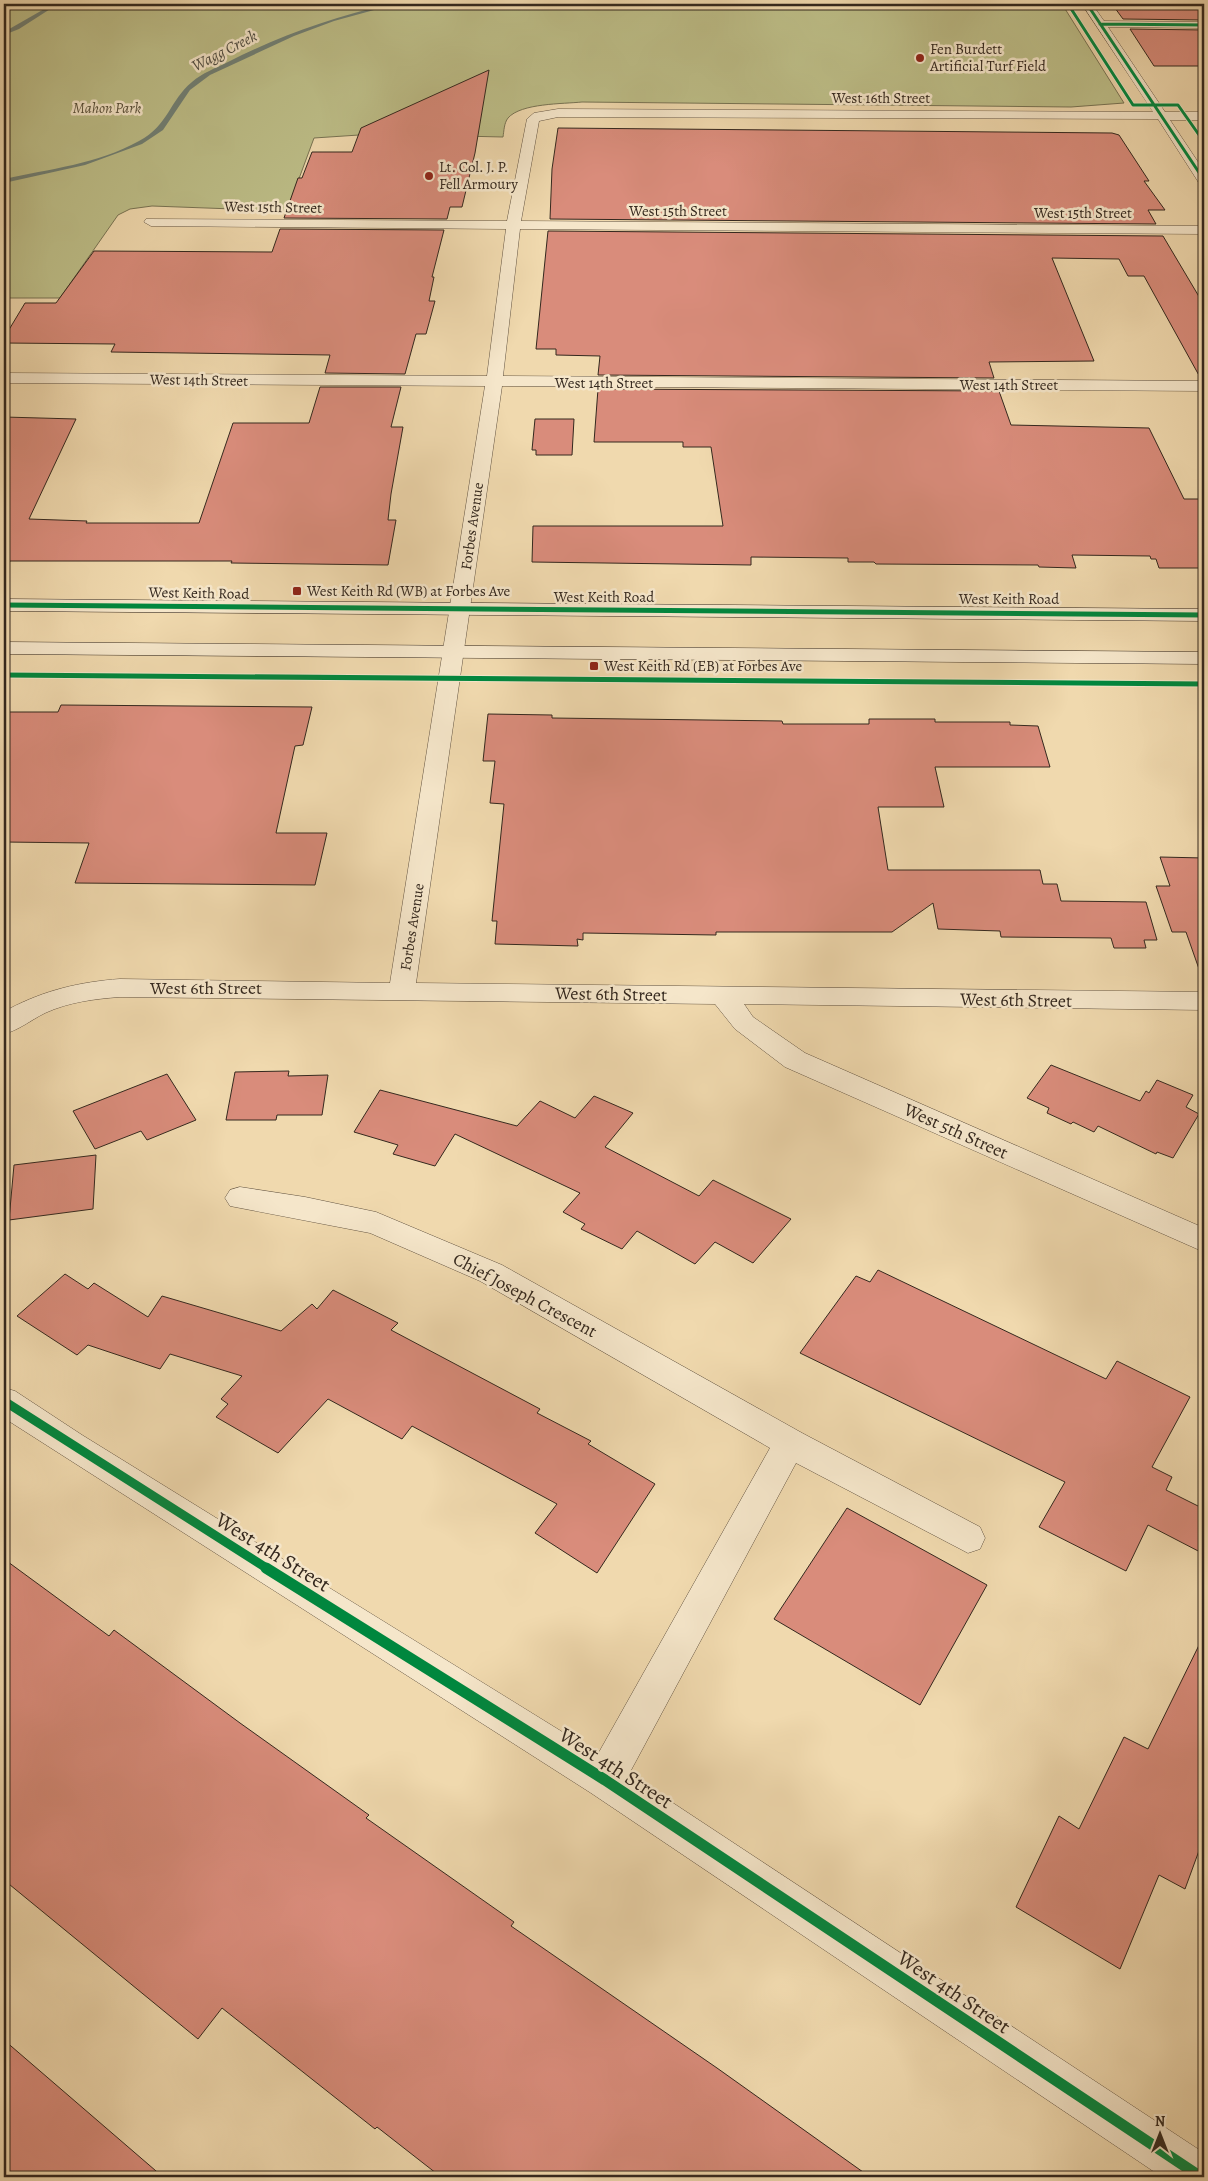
<svg xmlns="http://www.w3.org/2000/svg" width="1208" height="2181" viewBox="0 0 1208 2181" font-family="Alegreya,serif">
<rect width="100%" height="100%" fill="#f0d9ae"/>
<filter id="stains"><feTurbulence type="fractalNoise" baseFrequency=".004" numOctaves="4"/><feColorMatrix values="0 0 0 0 .2 0 0 0 0 .09 0 0 0 0 .02 0 0 0 .5 -.17"/></filter>
<radialGradient id="worn" r=".72"><stop offset=".6" stop-color="#630" stop-opacity="0"/><stop offset="1" stop-color="#630" stop-opacity=".3"/></radialGradient>
<path fill="#bdbe88" stroke="#787353" d="M4 4H1062L1124 103 1071 107 582 102C563 104 521 103 508 118 504 123 504 131 503 137L374 134 314 138 287 211 152 206 130 209 118 215 60 298H4Z"/>
<g fill="none" stroke-linecap="round" stroke-linejoin="round">
<path fill="#718075" fill-rule="evenodd" d="M53 4H58L19 29 4 35V32Z
M389 4H396L334 21 294 36 210 75 190 90 163 130 142 144 85 165 4 183V179C49 169 98 164 139 141 169 125 169 101 192 82 202 73 216 68 228 62 279 36 333 17 389 4Z"/>
</g>
<path fill="#d98c7b" stroke="#34281e" d="M1112 4 1204 5V20L1123 19Z
M1130 29 1204 30V66H1154Z
M489 70 475 153 462 207H450L447 219 284 218 298 178H302L312 152H352L361 128Z
M558 128 1112 133 1119 135 1149 181H1144L1165 210H1148L1156 224 550 219 552 169Z
M280 229 444 230 432 277H434L429 301H435L426 334H416L405 374 325 373 330 355 111 352 115 344 4 343V338L25 303H56L94 251 272 252Z
M548 231 1163 236 1204 305V379H1201L1144 276H1128L1119 259 1052 258 1094 361 989 362 994 378 598 375 600 356 556 355V349H536Z
M320 387H401L391 427H403L391 494 388 520H396L388 565 231 563 232 561H10L4 574V417L76 419 29 519 87 521 86 523H199L233 423H309Z
M598 389 999 391 1011 425 1149 428 1184 499H1204V568H1159L1156 559H1151L1150 556 1072 555 1076 568 1039 567 1038 565 876 564 874 562H848V558L751 557V565L532 562 533 526H723L711 447H683V442H594Z
M535 419H574L572 455H536V450H532Z
M61 705 312 707 303 745 295 746 276 833H327L315 885 75 883 89 843 4 842V712H58Z
M488 714 552 715V718L782 721 783 724H869V719H935V722H1010V725L1038 726 1050 767H935L944 807H878L888 870H1040L1043 884H1057L1061 901 1146 902 1157 940H1144L1146 948H1114L1111 938 1001 937 1000 931 938 929 933 903 892 932H716V935L583 933V940L577 939 578 946 495 944 497 921H492L504 804 490 803 495 761H483Z
M1160 857 1204 858V968L1199 969 1186 932H1172L1156 886H1170Z
M1051 1065 1140 1101 1146 1091 1149 1093 1157 1080 1193 1095 1186 1107 1199 1114 1173 1158 1157 1152 1156 1154 1098 1126 1094 1132 1073 1122 1071 1124 1047 1113 1049 1108 1027 1098Z
M289 1071 288 1076 328 1075 322 1115H277L276 1120H226L235 1072Z
M167 1074 196 1120 147 1140 141 1131 95 1149 73 1111Z
M380 1090 517 1126 540 1101 575 1118 594 1096 633 1113 605 1147 699 1196 713 1180 791 1219 753 1263 715 1242 695 1264 637 1231 622 1249 581 1229 585 1224 563 1212 580 1193 455 1134 435 1166 393 1154 398 1145 354 1132Z
M96 1155 93 1209 9 1220 14 1165Z
M878 1270 1106 1379 1117 1361 1190 1397 1152 1467 1172 1477 1166 1490 1204 1509V1554L1148 1525 1126 1571 1039 1527 1065 1482 800 1353 856 1276 870 1282Z
M65 1274 88 1289 94 1283 148 1317 162 1296 281 1331 312 1304 317 1309 333 1290 398 1323 391 1330 540 1409 537 1413 591 1441 588 1444 655 1484 597 1573 535 1533 557 1504 412 1426 402 1439 328 1399 278 1453 216 1417 228 1404 221 1399 242 1376 170 1354 160 1369 88 1345 77 1355 17 1316Z
M847 1508 987 1585 920 1705 774 1619Z
M4 1559 109 1636 114 1630 240 1723 369 1815 366 1818 514 1922 511 1926 717 2068 870 2177H441L377 2127 375 2129 222 2008 198 2039 4 1880Z
M1204 1635V1837L1185 1889 1159 1875 1120 1969 1016 1907 1059 1816 1079 1829 1124 1737 1148 1749Z
M4 2040 163 2177H4Z"/>
<g fill="none" stroke-linecap="round" stroke-linejoin="round">
<g stroke="#635442" stroke-width="1">
<path id="minor" d="M1082 4H1092L1104 21 1204 22V28L1108 27 1165 112H1204V120H1170L1204 171V184L1199 183 1158 119 558 117 539 121 521 221 1204 226V234L520 229 503 376 1204 381V391L502 386 416 983 1204 992V1010L744 1004 753 1017 805 1053 1204 1228V1252L785 1067 735 1029 715 1004 120 997C94 999 69 1002 45 1013 31 1020 19 1030 4 1034V1013L9 1009C45 990 80 982 120 979L390 983 485 386 4 383V373L487 376 506 229 151 226 144 222 146 219 507 221 527 119 534 113 558 109 1153 112Z
M240 1187 305 1197 376 1212 502 1265 802 1433 980 1527 985 1538 980 1549 968 1553 796 1463 629 1774 1204 2153V2177H1162L591 1793 4 1418V1388L15 1391 82 1435 598 1754 770 1448 480 1281 370 1233 230 1206 225 1198 230 1190Z"/>
</g>
<g stroke="#34281e" stroke-width="1">
<path id="secondary" d="M4 599 1204 609V621L4 611Z
M4 642 1204 652V664L4 654Z"/>
</g>
<use href="#minor" fill="#f5e6ca" fill-rule="evenodd"/>
<use href="#secondary" fill="#f5e6ca" fill-rule="evenodd"/>
<g stroke="#f5e6ca" stroke-width="4.5">
<path id="cycleway-far3" d="M1068 4 1133 105H1178L1204 142
M1087 4 1204 180
M1100 24 1204 25"/>
</g>
<g stroke="#f5e6ca" stroke-width="7">
<path id="cycleway-far2" d="M4 605 1204 615
M4 675 1204 684"/>
</g>
<g stroke="#f5e6ca" stroke-width="12">
<path id="cycleway-far1" d="M4 1401 268 1569"/>
</g>
<g stroke="#f5e6ca" stroke-width="14">
<path id="cycleway" d="M266 1568 605 1780 1201 2177"/>
</g>
<use href="#cycleway-far3" stroke="#00873e" stroke-width="3"/>
<use href="#cycleway-far2" stroke="#00873e" stroke-width="5"/>
<use href="#cycleway-far1" stroke="#00873e" stroke-width="9"/>
<use href="#cycleway" stroke="#00873e" stroke-width="11"/>
</g>
<g fill="#8f2418" stroke="#f5e6ca" stroke-width="2">
<circle cx="920" cy="58" r="5"/>
<circle cx="429" cy="176" r="5"/>
<rect x="292" y="586" width="10" height="10" rx="2.5"/>
<rect x="589" y="661" width="10" height="10" rx="2.5"/>
</g>
<g text-anchor="middle" stroke-width="5" stroke-linejoin="round" paint-order="stroke">
<g font-size="15" fill="#34281e" stroke="#f5e6ca" text-anchor="start">
<text x="930" y="54">Fen Burdett<tspan x="930" dy="17">Artificial Turf Field</tspan></text>
<text x="439" y="172">Lt. Col. J. P.<tspan x="439" dy="17">Fell Armoury</tspan></text>
<text x="307" y="596">West Keith Rd (WB) at Forbes Ave</text>
<text x="604" y="671">West Keith Rd (EB) at Forbes Ave</text>
</g>
<g font-size="15" fill="#34281e" stroke="#f5e6ca">
<text x="881" y="103">West 16th Street</text>
<text transform="translate(273 207) rotate(1)" y="5">West 15th Street</text>
<text x="678" y="216">West 15th Street</text>
<text x="1083" y="218">West 15th Street</text>
<text transform="translate(199 380) rotate(1)" y="5">West 14th Street</text>
<text x="604" y="388">West 14th Street</text>
<text x="1009" y="390">West 14th Street</text>
<text transform="translate(472 526) rotate(-82)" y="5">Forbes Avenue</text>
<text transform="translate(199 593) rotate(1)" y="5">West Keith Road</text>
<text x="604" y="602">West Keith Road</text>
<text x="1009" y="604">West Keith Road</text>
<text transform="translate(412 927) rotate(-81)" y="5">Forbes Avenue</text>
</g>
<g font-size="15" font-style="italic" fill="#564e38" stroke="#f5e6ca">
<text x="107" y="113">Mahon Park</text>
</g>
<g font-size="16" font-style="italic" fill="#4e4c42" stroke="#f5e6ca">
<text transform="translate(224 50) rotate(-27)" y="6">Wagg Creek</text>
</g>
<g font-size="18" fill="#34281e" stroke="#f5e6ca">
<text x="206" y="994">West 6th Street</text>
<text transform="translate(611 994) rotate(1)" y="6">West 6th Street</text>
<text transform="translate(1016 1000) rotate(1)" y="6">West 6th Street</text>
<text transform="translate(956 1131) rotate(24)" y="6">West 5th Street</text>
<text transform="translate(525 1295) rotate(28)" y="6">Chief Joseph Crescent</text>
</g>
<g font-size="21" fill="#34281e" stroke="#f5e6ca">
<text transform="translate(273 1552) rotate(32)" y="7">West 4th Street</text>
<text transform="translate(616 1768) rotate(33)" y="7">West 4th Street</text>
<text transform="translate(954 1992) rotate(34)" y="7">West 4th Street</text>
</g>
</g>
<rect width="1208" height="2181" fill="none" stroke="#f0d9ae" stroke-width="20"/>
<rect x="5" y="5" width="1198" height="2171" fill="none" stroke="#34281e" stroke-width="2.5"/>
<rect x="10" y="10" width="1188" height="2161" fill="none" stroke="#34281e"/>
<g transform="translate(1160 2134)" stroke="#f5e6ca" stroke-width="4" paint-order="stroke">
<path d="M0-4L9 19L0 12L-9 19Z" fill="#34281e"/>
<text y="-8" font-size="14" font-weight="bold" text-anchor="middle" fill="#34281e">N</text>
</g>
<rect width="100%" height="100%" filter="url(#stains)"/>
<rect width="100%" height="100%" fill="url(#worn)"/>
</svg>
